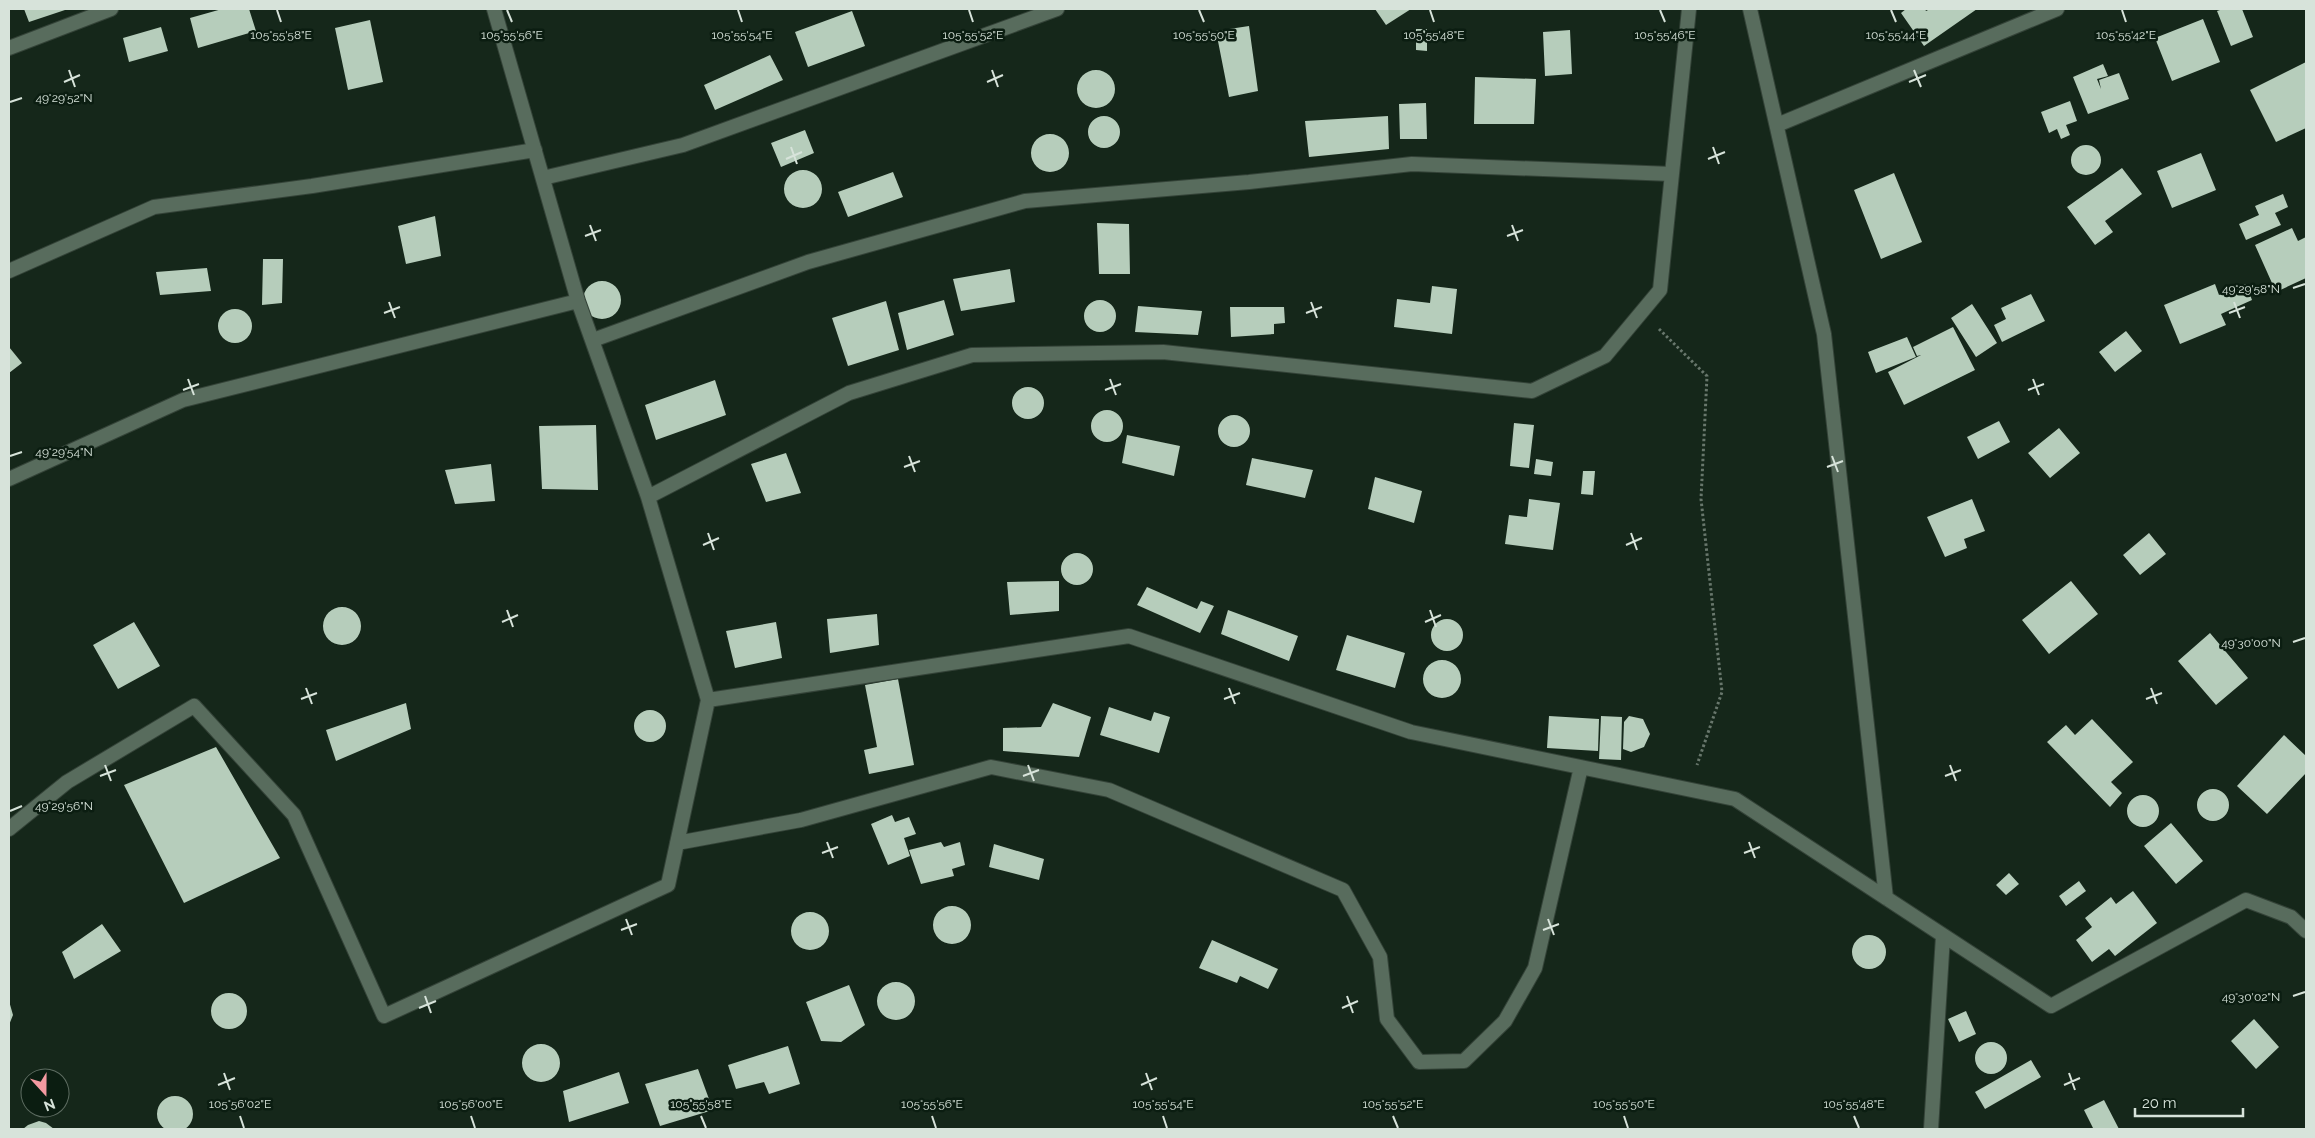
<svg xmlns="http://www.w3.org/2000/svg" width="2315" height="1138" viewBox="0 0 2315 1138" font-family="Raleway,sans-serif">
<rect width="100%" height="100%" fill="#15271a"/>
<path fill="#b6cdbb" d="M24 9H68L29 22Z
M222 9H249L256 31 198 48 190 18Z
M1375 9H1411L1386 25Z
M1906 9H1925L1926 11 1930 9H1977L1924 46 1901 13Z
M2223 9H2242L2253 37 2231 46 2217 11Z
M852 11 865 46 808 67 795 32Z
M2203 19 2220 62 2172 81 2155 38Z
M370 20 383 82 348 90 335 28Z
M1249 26 1258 91 1229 97 1216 31Z
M161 27 168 51 129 62 123 38Z
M1416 29H1427V51L1416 50Z
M1570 30 1572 74 1545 76 1543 32Z
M770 55 783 80 715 110 704 85Z
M2306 62V128L2276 142 2250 90Z
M2103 64 2108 76 2097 79 2101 89 2099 80 2119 73 2129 99 2088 114 2073 77Z
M1077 89a19 19 0 1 1 38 0a19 19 0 1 1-38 0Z
M1475 77 1536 79 1534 124H1474Z
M2070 101 2077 121 2066 125 2070 135 2061 139 2057 129 2049 133 2041 112Z
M1426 103 1427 139H1400L1399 104Z
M1388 116 1389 149 1309 157 1305 121Z
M1088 132a16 16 0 1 1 32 0a16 16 0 1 1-32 0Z
M805 130 814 153 781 167 771 143Z
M1031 153a19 19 0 1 1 38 0a19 19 0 1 1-38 0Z
M2071 160a15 15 0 1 1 30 0a15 15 0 1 1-30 0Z
M2201 153 2216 190 2172 208 2157 171Z
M2122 168 2142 194 2105 221 2113 232 2095 245 2067 207Z
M784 189a19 19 0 1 1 38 0a19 19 0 1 1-38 0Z
M893 172 903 197 848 217 838 192Z
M1894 173 1922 242 1881 259 1854 190Z
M2283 194 2288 207 2275 213 2281 225 2246 240 2239 224 2259 215 2255 206Z
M435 216 441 256 406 264 398 226Z
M1097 223 1129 224 1130 274H1099Z
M2292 228 2298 241 2306 237V278L2276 292 2255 245Z
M263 259H283L282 303 262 305Z
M207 268 211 291 160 295 156 272Z
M1010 269 1015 302 961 311 953 279Z
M583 300a19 19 0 1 1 38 0a19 19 0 1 1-38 0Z
M2215 284 2219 295 2246 284 2252 300 2221 314 2226 325 2180 344 2164 305Z
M1432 286 1457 289 1452 334 1394 327 1397 299 1430 303Z
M2031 294 2045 321 2002 342 1994 325 2006 319 2001 308Z
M944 300 954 335 907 350 898 313Z
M1084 316a16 16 0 1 1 32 0a16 16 0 1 1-32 0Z
M886 301 899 350 848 366 832 318Z
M1972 304 1997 343 1976 357 1951 318Z
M1138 306 1202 311 1198 335 1135 332Z
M1230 307H1284L1285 323 1274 324V334L1231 337Z
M218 326a17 17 0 1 1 34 0a17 17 0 1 1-34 0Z
M1953 327 1975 370 1904 405 1888 372 1921 355 1917 356 1913 347Z
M2126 331 2142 351 2115 372 2099 352Z
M1907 337 1916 357 1876 373 1868 352Z
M9 347 22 363 9 373Z
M715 380 726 415 656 440 645 405Z
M1012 403a16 16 0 1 1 32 0a16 16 0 1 1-32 0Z
M1091 426a16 16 0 1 1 32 0a16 16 0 1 1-32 0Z
M1218 431a16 16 0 1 1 32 0a16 16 0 1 1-32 0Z
M1999 421 2010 442 1978 459 1967 437Z
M1514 423 1534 425 1529 468 1510 466Z
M596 425 598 490 542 489 539 426Z
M2059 428 2080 453 2050 478 2028 453Z
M1127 435 1180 446 1174 476 1122 463Z
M786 453 801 493 766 502 751 464Z
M1252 458 1313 470 1305 498 1246 485Z
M1536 459 1553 462 1551 476 1534 474Z
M491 464 495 501 455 504 445 470Z
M1583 471H1595L1593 495 1581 494Z
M1375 477 1422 491 1414 523 1368 509Z
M1529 499 1560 503 1553 550 1505 544 1509 515 1527 517Z
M1972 499 1985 531 1964 539 1967 548 1945 557 1927 517Z
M2149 533 2166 554 2140 575 2123 555Z
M1061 569a16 16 0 1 1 32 0a16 16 0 1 1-32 0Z
M1059 581V611L1010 615 1007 582Z
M2071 581 2098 614 2049 654 2022 620Z
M1147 587 1197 609 1201 601 1214 606 1200 633 1137 605Z
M323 626a19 19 0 1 1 38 0a19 19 0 1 1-38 0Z
M1228 610 1298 636 1289 661 1221 634Z
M877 614 879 645 830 653 827 619Z
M1431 635a16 16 0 1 1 32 0a16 16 0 1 1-32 0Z
M134 622 160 666 118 689 93 645Z
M776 622 782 658 735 668 726 631Z
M2210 633 2248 678 2216 705 2178 661Z
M1347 635 1405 653 1395 688 1336 670Z
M1423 679a19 19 0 1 1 38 0a19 19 0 1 1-38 0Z
M898 679 914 765 869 774 864 750 877 747 865 685Z
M406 703 411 729 336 761 326 730Z
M1053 703 1091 717 1079 757 1003 751V728L1041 727Z
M1109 707 1151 721 1154 712 1170 717 1159 753 1100 735Z
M634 726a16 16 0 1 1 32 0a16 16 0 1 1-32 0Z
M1549 716 1599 719 1598 751 1547 748Z
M1601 716 1622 717 1621 760 1599 759Z
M1629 716 1643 719 1650 734 1644 747 1631 752 1623 749 1624 722Z
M2092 719 2133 762 2111 782 2122 793 2110 807 2047 742 2066 725 2075 735Z
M2284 735 2306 756V773L2267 814 2237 786Z
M216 747 280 858 184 903 124 785Z
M2197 805a16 16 0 1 1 32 0a16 16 0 1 1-32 0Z
M2127 811a16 16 0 1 1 32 0a16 16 0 1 1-32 0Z
M892 815 895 822 909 817 916 834 904 838 910 856 888 865 871 824Z
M2171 823 2203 861 2176 884 2144 846Z
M941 842 944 847 960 842 965 865 952 869 954 876 921 884 909 850Z
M994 844 1044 859 1039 880 989 867Z
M2009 873 2019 884 2006 895 1996 885Z
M2079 881 2086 891 2066 906 2059 896Z
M2133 891 2157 923 2115 956 2109 949 2092 962 2076 940 2092 927 2085 918 2111 897 2116 904Z
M933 925a19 19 0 1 1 38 0a19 19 0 1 1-38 0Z
M791 931a19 19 0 1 1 38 0a19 19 0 1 1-38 0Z
M102 924 121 951 74 979 62 952Z
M1852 952a17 17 0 1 1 34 0a17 17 0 1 1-34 0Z
M1212 940 1278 969 1268 989 1240 976 1237 983 1199 968Z
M877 1001a19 19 0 1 1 38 0a19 19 0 1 1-38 0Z
M849 985 865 1025 841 1042 821 1041 806 1002Z
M211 1011a18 18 0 1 1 36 0a18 18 0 1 1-36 0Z
M9 1001 13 1015 9 1025Z
M1966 1011 1976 1034 1959 1042 1948 1019Z
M2254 1019 2279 1047 2256 1069 2231 1041Z
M1975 1058a16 16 0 1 1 32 0a16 16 0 1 1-32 0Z
M522 1063a19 19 0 1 1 38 0a19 19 0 1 1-38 0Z
M788 1046 800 1084 769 1094 764 1082 736 1089 728 1065Z
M2031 1060 2041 1077 1985 1109 1975 1092Z
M698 1069 713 1110 660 1126 645 1084Z
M619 1072 629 1103 569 1122 563 1091Z
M157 1114a18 18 0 1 1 36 0a18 18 0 1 1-36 0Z
M2104 1100 2119 1129H2090L2093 1128 2084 1110Z
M39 1121 46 1123 54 1129H23L28 1125Z"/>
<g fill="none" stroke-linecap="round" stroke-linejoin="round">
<g stroke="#344338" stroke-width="16">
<path id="minor" d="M1750 9 1824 334 1886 898
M9 48 111 9
M1777 125 2057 9
M543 178 683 145 1057 9
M9 271 154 207 312 186 535 150
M593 340 808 262 1025 201 1249 182 1412 164 1672 174
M9 479 183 400 578 301
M648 497 849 393 972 355 1163 352 1532 391 1605 356 1660 290 1689 9
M708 700 1129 636 1411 732 1735 799 2051 1006 2246 900 2291 917 2306 931
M9 829 67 782 194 706 294 815 384 1016 668 885 708 700 648 497 578 301 494 9
M677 843 801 820 991 767 1109 790 1343 890 1380 957 1387 1019 1419 1062 1464 1061 1505 1021 1535 968 1581 767
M1931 1129 1943 936"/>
</g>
<path stroke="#68776c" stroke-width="3" stroke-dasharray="2.5 2.5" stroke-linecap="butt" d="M1659 329 1707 376 1701 499 1722 692 1697 765"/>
<use href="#minor" stroke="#586c5d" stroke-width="14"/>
</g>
<path fill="none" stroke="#d7e3da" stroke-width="2" d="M277 10 281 22M507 10 512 22M738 10 742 22M969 10 973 22M1199 10 1204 22M1430 10 1434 22M1660 10 1665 22M1891 10 1896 22M2122 10 2126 22M69 70 75 87M992 70 998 87M1914 70 1921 87M64 82 80 75M987 82 1003 75M1909 82 1926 75M10 102 22 98M791 147 797 164M1713 147 1719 164M786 159 802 152M1708 159 1725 152M590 225 596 241M1512 225 1518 241M585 236 601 230M1507 236 1523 230M2293 288 2305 284M389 302 395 318M1311 302 1317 318M2234 302 2240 318M384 313 400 307M1306 313 1322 307M2229 313 2245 307M188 379 194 395M1110 379 1116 395M2033 379 2039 395M183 390 199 384M1105 390 1121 384M2028 390 2044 384M10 456 22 452M909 456 915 472M1832 456 1838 472M904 467 920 461M1827 467 1843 461M708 533 714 550M1631 533 1637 550M703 545 719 538M1626 545 1642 538M507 610 513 627M1430 610 1436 627M502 622 518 615M1425 622 1441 615M2293 642 2305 638M306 688 312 704M1229 688 1235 704M2151 688 2157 704M301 699 317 693M1224 699 1240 693M2146 699 2162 693M105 765 111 781M1028 765 1034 781M1950 765 1956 781M100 776 116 770M1023 776 1039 770M1945 776 1961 770M10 811 22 806M827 842 833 858M1749 842 1755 858M822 853 838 847M1744 853 1760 847M626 919 632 935M1548 919 1554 935M621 930 637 924M1543 930 1559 924M425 996 431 1013M1347 996 1353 1013M2293 996 2305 992M419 1008 436 1001M1342 1008 1358 1001M224 1073 230 1090M1146 1073 1152 1090M2069 1073 2075 1090M218 1085 235 1078M1141 1085 1157 1078M2064 1085 2080 1078M240 1116 244 1128M471 1116 475 1128M701 1116 706 1128M932 1116 936 1128M1163 1116 1167 1128M1393 1116 1398 1128M1624 1116 1628 1128M1854 1116 1859 1128"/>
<g font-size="12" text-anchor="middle" fill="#d7e3da" stroke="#0b1d11" stroke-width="5" stroke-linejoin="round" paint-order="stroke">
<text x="281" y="39">105°55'58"E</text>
<text x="973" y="39">105°55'52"E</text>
<text x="1204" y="39">105°55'50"E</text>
<text x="1434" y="39">105°55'48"E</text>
<text x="1665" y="39">105°55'46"E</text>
<text x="512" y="39">105°55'56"E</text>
<text x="742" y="39">105°55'54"E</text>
<text x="1896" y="39">105°55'44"E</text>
<text x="2126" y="39">105°55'42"E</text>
<text x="64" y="102">49°29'52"N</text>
<text x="2251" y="293">49°29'58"N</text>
<text x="64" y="456">49°29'54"N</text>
<text x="2251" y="647">49°30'00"N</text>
<text x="64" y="810">49°29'56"N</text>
<text x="2251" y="1001">49°30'02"N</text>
<text x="240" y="1108">105°56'02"E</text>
<text x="471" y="1108">105°56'00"E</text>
<text x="701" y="1108">105°55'58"E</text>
<text x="932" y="1108">105°55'56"E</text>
<text x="1163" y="1108">105°55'54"E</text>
<text x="1393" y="1108">105°55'52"E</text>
<text x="1624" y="1108">105°55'50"E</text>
<text x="1854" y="1108">105°55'48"E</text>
</g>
<rect width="2315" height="1138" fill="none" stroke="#d7e3da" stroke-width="20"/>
<g transform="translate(45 1093) rotate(159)"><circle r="24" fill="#0b1d11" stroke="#5d6c61"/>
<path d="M0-4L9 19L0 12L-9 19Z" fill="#f49aa1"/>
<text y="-8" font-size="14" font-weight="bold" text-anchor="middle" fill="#d7e3da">N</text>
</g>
<path d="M2135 1108v8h108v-8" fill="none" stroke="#d7e3da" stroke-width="2.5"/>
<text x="2142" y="1108" font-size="15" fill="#d7e3da" stroke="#0b1d11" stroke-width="4" paint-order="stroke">20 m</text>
</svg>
